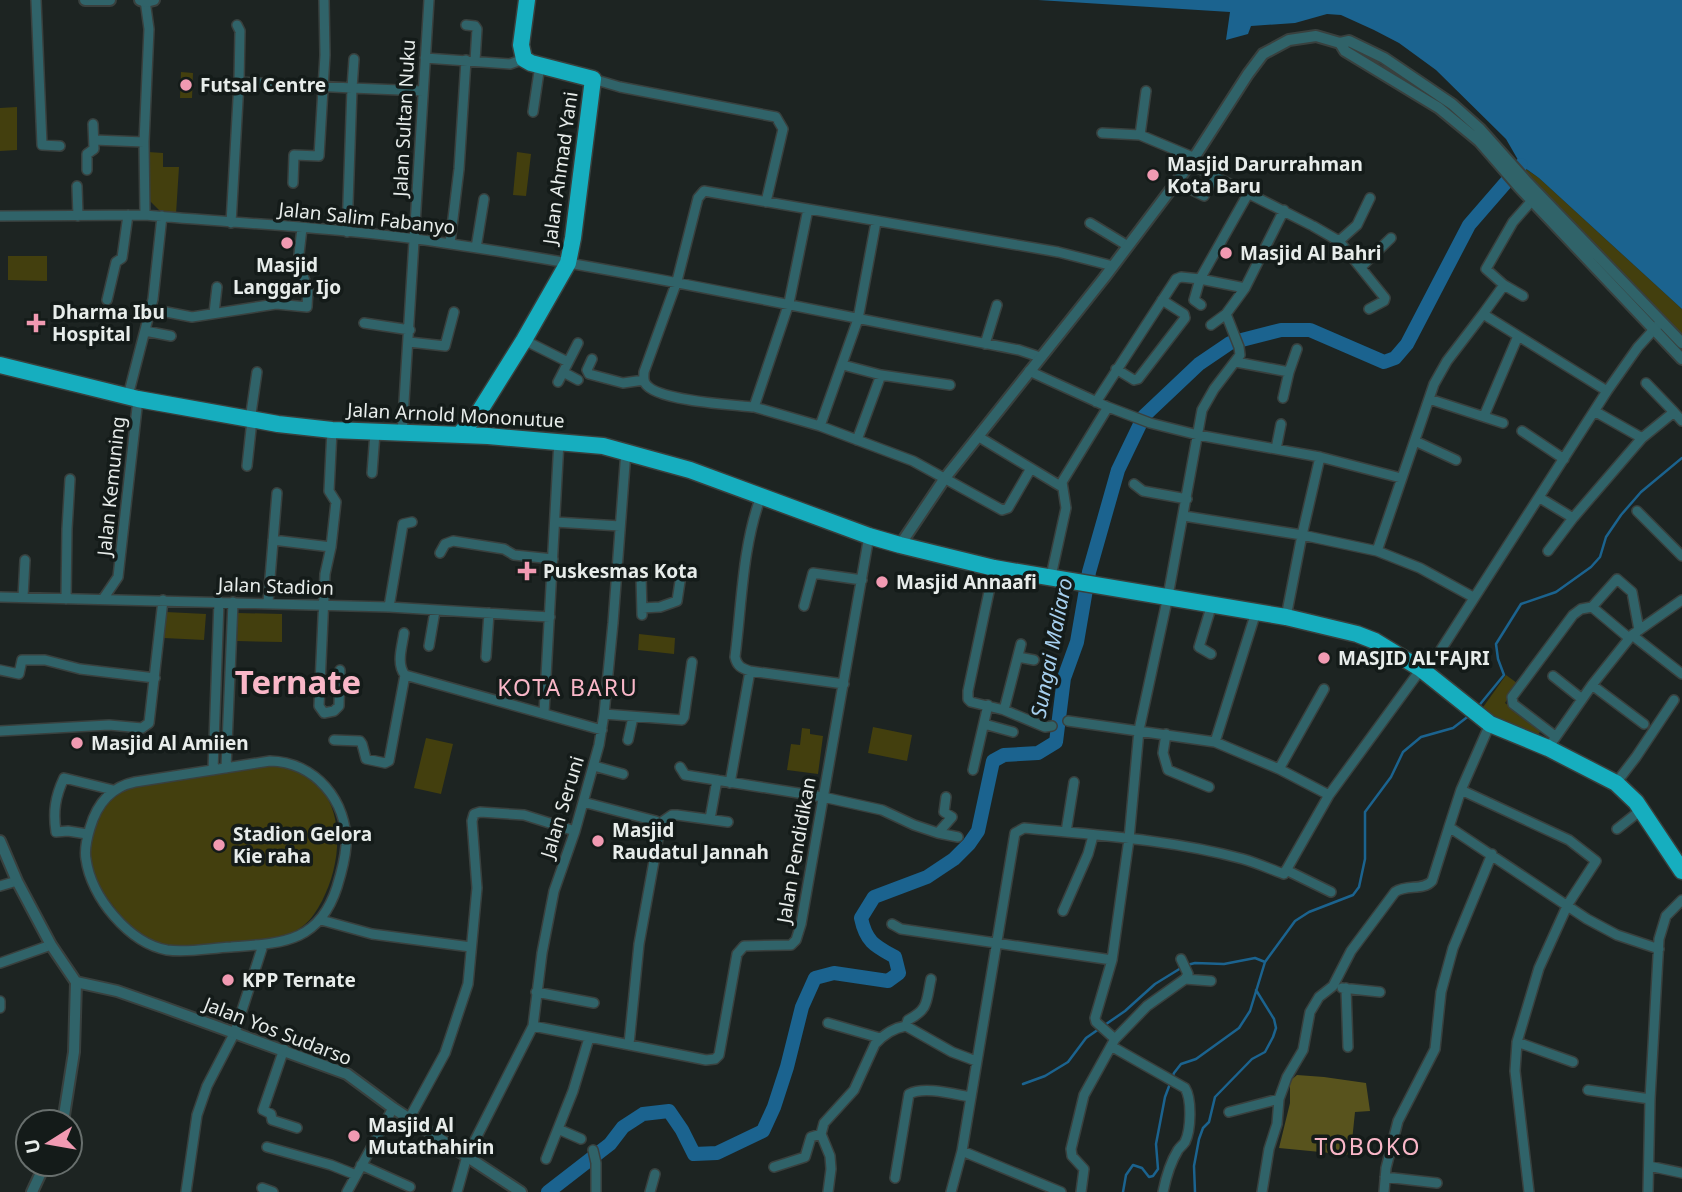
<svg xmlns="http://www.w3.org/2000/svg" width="1682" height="1192" viewBox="0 0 1682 1192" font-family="'Noto Sans',sans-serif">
<rect width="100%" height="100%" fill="#1d2422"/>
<path fill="#433f0e" d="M181 72 193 73 192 98H180Z
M17 107V150L0 151V108Z
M148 152 163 153V167H179L176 214 162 213 148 199Z
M517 152 531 154 526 196 513 195Z
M1523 167 1539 178 1682 309V337L1647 297 1523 172Z
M8 256H47V281L8 280Z
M166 612 206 614 204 640 164 638Z
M238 613 282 614V642L237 641Z
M639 634 675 638 674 654 638 650Z
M1506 675 1517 683 1505 703 1542 729 1536 738 1481 710Z
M873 727 912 735 907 761 868 753Z
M802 728 810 729V734L823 736 818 774 787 770 791 744 800 745Z
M426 738 453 744 441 794 414 788Z
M271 766C345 770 349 849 322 901 317 910 312 919 303 926 288 939 262 940 242 942 187 949 151 958 114 907 105 896 97 884 93 871 84 837 98 793 134 785Z"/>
<path fill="#58531d" d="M1297 1075 1324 1077 1366 1083 1370 1111 1355 1112 1352 1141 1363 1148 1362 1156 1279 1148 1290 1103V1081Z"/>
<path fill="#1b638f" d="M1038 0H1682V309L1539 178 1521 165 1506 139 1436 70 1399 43 1374 30 1341 15 1327 14 1295 23 1251 26 1248 34 1226 40 1230 12Z"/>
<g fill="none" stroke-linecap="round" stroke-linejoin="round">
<path stroke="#1b638f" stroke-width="2.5" d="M1477 708 1504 675 1498 659 1496 644 1521 604 1556 592 1591 567 1600 557 1606 537 1621 515 1641 492 1682 458
M1187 965 1195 963 1224 964 1255 958 1265 962
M1023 1084 1045 1076 1068 1062 1086 1038 1125 1011 1155 984 1181 968
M1123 1192 1126 1175 1133 1165 1142 1168 1149 1177 1153 1176 1158 1169 1156 1144 1165 1097 1174 1073 1181 1064 1196 1059 1239 1028 1250 1011 1265 962 1295 921 1309 912 1353 895 1359 887 1365 859V812L1391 777 1403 752 1421 737 1453 728 1470 715
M1195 1192 1194 1166 1199 1139 1203 1128 1209 1122 1215 1097 1252 1059 1265 1052 1273 1037 1276 1028 1274 1019 1256 990"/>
<path stroke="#1b638f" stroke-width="14" d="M548 1192 610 1144 623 1127 643 1114 669 1111 682 1130 694 1154 717 1153 763 1131 774 1107 787 1067 802 1007 815 978 834 973 888 981 899 973 895 957C875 946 866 942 861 918L874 897 927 877 954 859 969 844 978 831 993 761 1004 755 1038 753 1056 742 1064 678 1077 642 1089 572 1118 470 1144 416 1199 364 1230 343 1281 330H1310L1384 362 1395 358 1407 344 1469 225 1521 165"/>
<g stroke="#39403e" stroke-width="12">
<path id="minor" d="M36 0 42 145 60 146
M237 25 240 31 239 82
M466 25 475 26 477 29 475 61
M425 58 510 64 524 59
M354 59 352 88 423 91
M593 79 620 87 776 117 783 129 766 202
M1146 91 1140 135 1195 158
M533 112 540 65
M1102 133 1140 135
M94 140 144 142
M1190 164 1311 225
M87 170V154L94 149 93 124
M293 183 294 155 319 156 325 55 324 0
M77 186 78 216
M1192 190 1204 196 1214 176
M808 209 789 303 754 407 820 426
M145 215C246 224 349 228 451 244 641 272 829 314 1019 350L1040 357
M0 216 145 215 144 142 149 29 145 0
M876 222 858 319 820 426 913 461 1002 510 1008 508 1030 470
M231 223 239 82 352 88 347 232
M1090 223 1128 246
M1313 226 1339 241 1385 298 1384 301 1369 309
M1339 241 1357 225 1370 198
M450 243 459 169 466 60
M476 248 484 199
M1362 266 1391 238
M1504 285 1486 269 1513 222 1536 196
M107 300 116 262 122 258 128 215
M1201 305 1194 300 1200 279 1245 288
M151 309 192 317 276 304 307 307 308 288 301 271 299 254 302 228
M214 313 217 287
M1483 314 1504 285 1523 296
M364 323 410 330
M1211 325 1226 314
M145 331 171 336
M524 340 568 362
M409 342 445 346 454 312
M985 344 997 305
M592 359 587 370 589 374 623 383 644 380
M1236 362 1289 372 1283 398
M843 365 881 375 950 385
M1116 369 1134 380 1138 379 1185 318 1184 314 1162 300
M1029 371 1108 407 1150 423 1198 435 1320 457 1401 478
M563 372 578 380
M1289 372 1297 349
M558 382 578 343
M128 396 153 299 162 216
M1429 399 1503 423
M1096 402 1176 279 1181 277 1200 279 1249 192
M754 407C733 405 655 401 645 383 643 379 644 376 644 372L677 281 698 198 704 191 1058 252 1113 266
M1596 412 1642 438 1674 412 1646 383
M1674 412 1682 421
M1484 416 1518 336
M250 420 257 372
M332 430 329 491 336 502 331 547 325 574 319 706 324 713 334 711 339 706 340 670
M1522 431 1564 459
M402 434 429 0
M979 437 1062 487
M857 440 881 375
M1415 441 1456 460
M1276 449 1281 424
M247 466 252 420
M372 473 375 433
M1134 484 1143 491 1187 499
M761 496C742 548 742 602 735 657 737 666 741 668 750 671L844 684
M1540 498 1573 518 1642 438
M1637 511 1682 556
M1184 516 1302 535 1320 457
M555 522 620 526
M273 540 331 547
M1548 551 1573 518
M440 553 445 544 453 541 504 549 514 555 553 559
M994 568 968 691V699L971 702 1004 710 1045 727 1052 726
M617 573 641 575 642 615
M1051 576 1066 508 1062 482 1108 407
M0 597 389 607 550 617
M23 597 25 560
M1473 597 1420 568 1377 551 1434 384 1447 361 1483 314 1607 391
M66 599 67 529 70 479
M103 599 118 577 138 399
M268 602 277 493
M804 606 813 573 862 580
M389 607 403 524 412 522
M642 608 660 607 677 601 681 575
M1286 617 1302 535 1377 551
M404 633C402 647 396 664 405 675
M1632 635 1682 674
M1629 638 1592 607 1617 579 1632 592 1639 630
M429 646 435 611
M1211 654 1199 647 1212 604
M486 657 489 613
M1018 657 1034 660
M0 670 19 674 22 660H45L80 669 155 678
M1426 673 1607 391 1638 347 1658 325
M1553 676 1582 699
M1592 685 1644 724
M1004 710 1021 644
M544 713 559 441
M604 714 682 720 684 717 692 662
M1068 721 1215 742 1279 769 1329 795
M984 724 1013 732
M1490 724 1461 790 1449 827 1587 919 1617 935 1659 949
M0 731 109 725 142 728 149 723 163 600
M1166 734 1163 753 1168 770 1209 787
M1555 736 1513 704 1512 697 1573 615 1581 609 1592 607
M334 740 360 741 362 744 366 759 385 763 389 761 405 675 602 730
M628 740 633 717
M1215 742 1256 612
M1548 748 1592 685 1632 635 1682 600
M270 761C315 762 348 801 346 846 345 860 341 874 337 887 319 943 282 943 231 947 210 948 188 953 167 950 129 943 91 897 86 859 84 849 87 838 90 828 97 804 110 787 135 782Z
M594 766 623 774
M680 767 685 775 823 797 882 810 914 825 938 833 958 837
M226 768 233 602
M1279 769 1324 689
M213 770 219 601
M973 770 988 705
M730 783 750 671
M1616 783 1636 757 1674 700
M1461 790 1569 840 1596 861 1568 904 1539 968 1517 1042 1515 1071 1529 1192
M583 802 656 821 660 828 639 944 629 1044
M710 819 717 780
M659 824 672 815H677L728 822
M1617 829 1641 810
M1066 832 1074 782
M938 833 952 817 944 812 946 797
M87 834 68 831 56 832C53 812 55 797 64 778L113 790
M1286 870 1331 892
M0 886 17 881
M1063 911 1088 854 1093 836
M321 920 372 934 471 947
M892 924 901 929 1112 960
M1181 959 1188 974 1185 979
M0 963 51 945
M1342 988 1380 992
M1346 988 1348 1047
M536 992 594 1003
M0 1001V1008
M828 1023 880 1038
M533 1026 706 1060 715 1059 719 1055 737 954 744 946 791 945 796 940 801 924 869 536
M906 1026 908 1020C929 1009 926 1002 931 979
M1115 1039 1147 1006 1185 979 1211 981
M1517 1042 1573 1062
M1111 1046 1185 1088C1192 1099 1191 1130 1185 1142 1183 1145 1180 1147 1178 1150 1170 1163 1166 1177 1163 1192
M284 1049 263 1110 271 1114 272 1120 297 1128
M1588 1090 1650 1099
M1229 1112 1279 1099
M409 1119 445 1053 468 984 477 888 472 821 474 814 480 812 524 815 575 831
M558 1129 581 1139
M267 1147 331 1165 356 1175
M593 1150 596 1163V1192
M962 1151 1061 1192
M546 1159 573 1091 589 1038
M361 1165 410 1187
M1649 1166 1682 1173
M774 1167 805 1157 811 1137 821 1134
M1385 1177 1437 1183
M895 1178 909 1094C924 1086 953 1094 970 1097
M262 1188 273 1192
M186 1192 197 1115 207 1086 235 1032 263 945
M347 1192 393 1108
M457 1192 467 1156 533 1026 542 953 554 891 575 831 599 745 604 714 613 623 626 451
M650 1192 655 1174
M828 1192 831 1169 830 1156 821 1134 824 1123 854 1090 875 1044C884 1034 893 1028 906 1026L952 1052 976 1061
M951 1192 962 1151 1015 833 1024 828C1097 835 1173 840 1243 859 1257 863 1270 869 1284 874L1329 795 1421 669
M1081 1192 1084 1169 1072 1156 1071 1149 1084 1095 1115 1039 1096 1022 1095 1018 1112 960 1129 839 1139 730 1168 596 1202 410 1214 389 1240 355 1239 347 1226 314 1245 288 1284 210
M1262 1192 1269 1149 1277 1124 1279 1099 1287 1077 1303 1050 1310 1012 1319 997 1333 986 1351 951 1395 892C1407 884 1423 891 1432 881L1449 827
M1384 1192 1386 1168 1398 1121 1435 1049 1441 992 1453 948 1492 854
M1648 1192 1650 1099 1659 939 1666 916 1682 900"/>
</g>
<g stroke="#39403e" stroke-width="14">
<path id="tertiary" d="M85 0H110
M140 0 146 2 154 0
M1340 43 1345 51 1439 108 1479 141 1519 187 1682 359
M900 545 945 478 1104 278 1190 164 1248 74 1263 54 1289 40 1316 36 1340 43 1349 41 1384 58 1452 104 1480 129 1527 182 1682 343
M0 841 17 881 51 945 76 982 74 1052 63 1122
M76 982 117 991 163 1007 347 1074 393 1108 521 1192
M32 1192 45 1164"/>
</g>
<g stroke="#39403e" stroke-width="19">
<path id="trunk" d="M0 365 138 399 278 424 332 430 488 436 603 446 690 470 869 536 900 545 994 568 1286 617 1357 634 1375 641 1421 669 1490 724 1548 748 1616 783 1636 802 1682 871
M459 435 479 412 524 340 568 263 573 238 593 79 531 63 524 59 521 45 527 0"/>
</g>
<use href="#minor" stroke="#306369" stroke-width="9"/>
<use href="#tertiary" stroke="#306369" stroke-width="10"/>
<use href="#trunk" stroke="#16aebf" stroke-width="16"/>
</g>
<g fill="#f19ab2" stroke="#141b19" stroke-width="2.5">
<circle cx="186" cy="85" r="7"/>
<circle cx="1153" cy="175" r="7"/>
<circle cx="287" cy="243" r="7"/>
<circle cx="1226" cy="253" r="7"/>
<path d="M32.5 312.5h7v7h7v7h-7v7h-7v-7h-7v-7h7z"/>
<path d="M523.5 560.5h7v7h7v7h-7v7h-7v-7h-7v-7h7z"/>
<circle cx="882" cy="582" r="7"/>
<circle cx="1324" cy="658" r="7"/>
<circle cx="77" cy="743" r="7"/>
<circle cx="598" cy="841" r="7"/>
<circle cx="219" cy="845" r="7"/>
<circle cx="228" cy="980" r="7"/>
<circle cx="354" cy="1136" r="7"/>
</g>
<g text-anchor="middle" stroke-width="7" stroke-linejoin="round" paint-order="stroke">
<g font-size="19" font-weight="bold" fill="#e7ecea" stroke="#141b19" text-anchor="start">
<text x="200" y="92">Futsal Centre</text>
<text x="1167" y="171">Masjid Darurrahman<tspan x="1167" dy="22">Kota Baru</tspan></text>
<text x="1240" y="260">Masjid Al Bahri</text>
<text x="287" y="272" text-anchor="middle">Masjid<tspan x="287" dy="22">Langgar Ijo</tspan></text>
<text x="52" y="319">Dharma Ibu<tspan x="52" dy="22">Hospital</tspan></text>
<text x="543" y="578">Puskesmas Kota</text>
<text x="896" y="589">Masjid Annaafi</text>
<text x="1338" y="665">MASJID AL'FAJRI</text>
<text x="91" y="750">Masjid Al Amiien</text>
<text x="612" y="837">Masjid<tspan x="612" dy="22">Raudatul Jannah</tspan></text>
<text x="233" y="841">Stadion Gelora<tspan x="233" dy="22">Kie raha</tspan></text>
<text x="242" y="987">KPP Ternate</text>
<text x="368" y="1132">Masjid Al<tspan x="368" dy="22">Mutathahirin</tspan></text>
</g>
<g font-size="19" fill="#e7ecea" stroke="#141b19">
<text transform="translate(404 118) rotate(-87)" y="7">Jalan Sultan Nuku</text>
<text transform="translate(560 168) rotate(-82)" y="7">Jalan Ahmad Yani</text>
<text transform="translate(367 218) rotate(6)" y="7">Jalan Salim Fabanyo</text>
<text transform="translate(456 415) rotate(3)" y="7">Jalan Arnold Mononutue</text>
<text transform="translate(111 486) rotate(-84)" y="7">Jalan Kemuning</text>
<text transform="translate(276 586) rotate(2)" y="7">Jalan Stadion</text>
<text transform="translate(562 807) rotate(-73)" y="7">Jalan Seruni</text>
<text transform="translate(796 850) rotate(-80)" y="7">Jalan Pendidikan</text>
<text transform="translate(278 1031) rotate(21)" y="7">Jalan Yos Sudarso</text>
</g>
<g font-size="21" font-style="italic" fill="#a6cfee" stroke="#141b19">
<text transform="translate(1052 648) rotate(-79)" y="7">Sungai Maliaro</text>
</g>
<g font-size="23" letter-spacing="2" fill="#f9b7c8" stroke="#141b19">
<text x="568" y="696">KOTA BARU</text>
<text x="1368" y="1155">TOBOKO</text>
</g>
<g font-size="33" font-weight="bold" fill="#f9b7c8" stroke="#141b19">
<text x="298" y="694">Ternate</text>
</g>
</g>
<g transform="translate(49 1143) rotate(259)"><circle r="33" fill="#141b19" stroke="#686f6d" stroke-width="2"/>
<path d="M0-5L12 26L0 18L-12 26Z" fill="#f19ab2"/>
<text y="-10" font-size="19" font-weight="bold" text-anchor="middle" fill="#e7ecea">U</text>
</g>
</svg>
